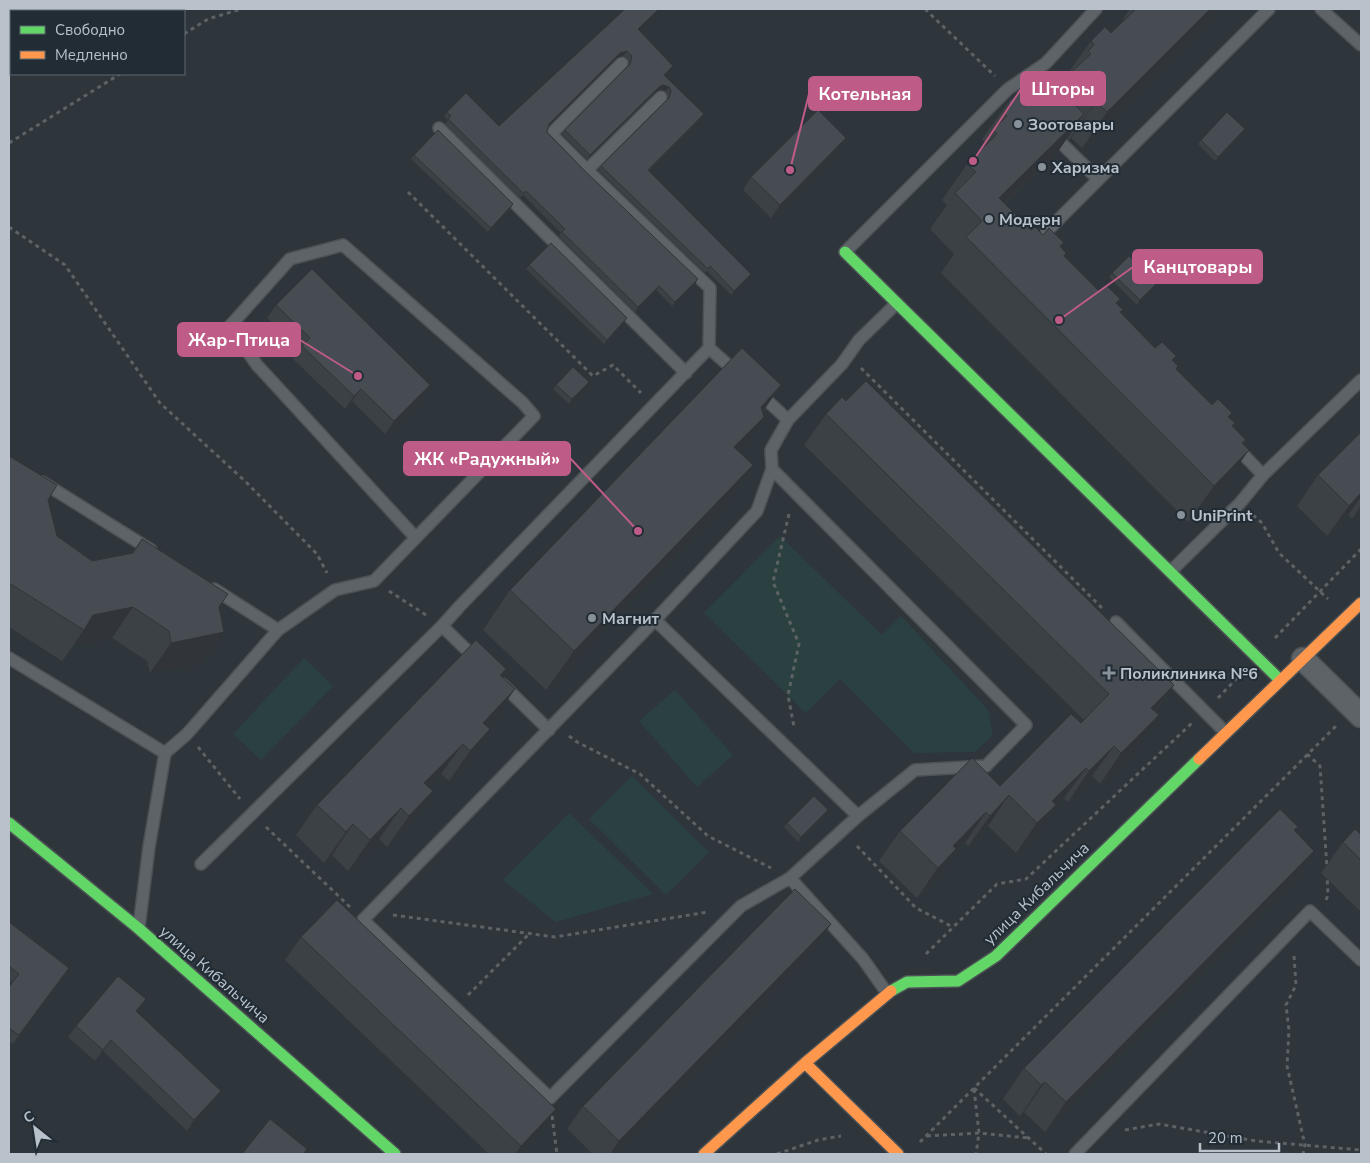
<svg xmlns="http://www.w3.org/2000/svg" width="1370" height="1163" viewBox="0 0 1370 1163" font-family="'Nunito Sans',sans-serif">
<rect width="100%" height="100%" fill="#2e353b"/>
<path fill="#2b4141" d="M780 536 882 635 901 616 988 710 993 735 975 752 914 753 840 679 806 713 704 613Z
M304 658 333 686 261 760 233 734Z
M675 690 733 755 697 787 639 721Z
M632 776 709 852 666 895 589 819Z
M569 813 653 894 556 922 503 880Z"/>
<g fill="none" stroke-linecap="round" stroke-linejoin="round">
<g stroke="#4c5155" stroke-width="14">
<path id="lane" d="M1321 9 1361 45
M661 97 587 170 710 288 709 348
M439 128 686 373
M1053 135 1098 179
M587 170 551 134 622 63
M1046 242 1047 231 1269 9
M845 252 1008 89 1046 63 1096 9
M758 392 788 420
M1263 475 1361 380
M42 482 151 550
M1171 571 1240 503 1263 475 1236 447
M214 589 278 630
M655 620 757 511 772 469
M1116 622 1226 733
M442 626 459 607 709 348 737 373
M9 658 165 753
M502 684 549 730
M858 816 655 620 363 920 550 1098 741 906 790 878 863 959 887 993
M201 864 442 626 476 659
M790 878 858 816 915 770 986 766 1026 725 772 469 771 450 788 420 842 364 859 340 897 303
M139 927 149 847 165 753 187 734 278 630 335 590 374 581 534 416 523 403 343 245 290 259 230 326 257 365 416 538
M1075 1154 1310 911 1361 960"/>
</g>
<g stroke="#4c5155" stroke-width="25">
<path id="street" d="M1303 659 1361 716"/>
</g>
<g stroke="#4c5155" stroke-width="14">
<path id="fast" d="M845 252 1280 680
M9 823 138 928 395 1154
M891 991 907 982 958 981 996 956 1199 759"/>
</g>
<g stroke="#4c5155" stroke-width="14">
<path id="slow" d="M1199 759 1361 603
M805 1063 898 1154
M704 1154 805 1063 891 991"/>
</g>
<path stroke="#5c6266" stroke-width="3" stroke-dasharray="4 4" stroke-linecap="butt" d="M925 9 995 76
M184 34 208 19 241 9
M9 143 120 74
M408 192 593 376 613 365 641 393
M9 227 65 265 160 403 247 483 317 554 327 573
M861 368 1103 609
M789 514 773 582 799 644 788 695 794 727
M1253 515 1262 523 1279 553 1328 599
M389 591 426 615
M1275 638 1361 549
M1218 698 1238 677
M569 736 577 742 640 774 708 836 771 868
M198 747 240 799
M1307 754 1320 766 1327 868
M266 827 350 907
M857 846 916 908 953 927
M1326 900 1328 895 1327 874
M393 915 555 937 708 912
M926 954 997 884 1026 879 1192 723
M1294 956 1296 985 1286 1005 1289 1030 1287 1066 1305 1145 1303 1154
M468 995 529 934
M974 1088 1046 1154
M974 1089 979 1133 976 1154
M552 1116 557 1154
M1125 1130 1159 1124 1256 1141 1361 1150
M927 1136 979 1133 1028 1138
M920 1142 1336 726
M777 1154 818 1140 841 1136"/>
<use href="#lane" stroke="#5e6368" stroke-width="11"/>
<use href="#street" stroke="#5e6368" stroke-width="22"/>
<use href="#fast" stroke="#63d668" stroke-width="11"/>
<use href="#slow" stroke="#ff974d" stroke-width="11"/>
</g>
<path fill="#3c4146" d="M1130 9H1221L1082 148 1071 138 1069 140 1067 138 1059 150 1005 204 1031 230 1064 243 1060 247 1066 253 1064 256 1099 291 1116 304 1123 310 1120 313 1155 348 1176 356 1173 360 1176 370 1212 405 1229 417 1235 423 1233 426 1246 440 1243 444 1224 486 1188 522 941 273 954 254 930 229 947 205 942 200 967 164 976 155 979 150 985 142 982 139 1008 103 1040 90 1053 91 1059 89 1066 78 1065 77 1091 41 1111 33 1124 20 1123 19Z
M638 30 673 66 665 75 701 119 649 171 748 279 731 295 707 271 705 273 598 170 601 166 667 100 668 96 666 91 660 90 656 92 587 159 562 134 565 130 628 67 629 61 623 56 617 58 548 126 547 132 695 284 672 306 656 290 635 312 559 236 561 233 523 195 520 198 445 124 448 120 444 116 447 112 499 126Z
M1242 134 1215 161 1198 144 1201 140Z
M846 138 837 150 771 218 743 190 751 177Z
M414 155 510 209 488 232 411 159Z
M529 265 624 322 604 344 526 269Z
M1112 273 1157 283 1154 287 1137 305 1109 277Z
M276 305 430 385 421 398 385 434 352 401 345 409 293 359 300 350 267 318Z
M556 385 586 386 569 404 553 389Z
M781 385 763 412 739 452 753 465 725 504 546 690 483 630 510 590Z
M826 414 1174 685 1155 712 1159 715 1137 746 1100 784 1092 776 1068 802 1064 798 1052 811 1035 835 1016 853 988 826 968 846 965 843 950 858 935 880 917 898 879 861 900 831 1000 786 1084 720 804 445Z
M1361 432V510L1352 519 1348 515 1327 536 1297 506 1318 475Z
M9 456 48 500 57 536 92 561 132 553 142 539 219 607 202 663 150 673 147 661 112 638 73 646 62 661 9 627Z
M506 669 501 676 494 720 487 727 490 729 469 760 449 781 441 774 429 787 412 822 387 847 379 839 348 871 332 855 324 863 296 835 317 805Z
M825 815 798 842 784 827 787 823Z
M1295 831 1314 851 1293 881 1045 1132 1024 1112 1020 1116 1003 1099 1024 1068Z
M1361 835V912L1321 873 1343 842Z
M9 922 63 976 13 1044 9 1041V987L12 982 9 980Z
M831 924 815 947 612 1154H593L567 1129 583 1106Z
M301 937 556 1109 540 1132 519 1154H489L285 960Z
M137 1012 214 1102 187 1131 103 1051 95 1061 68 1037 76 1026Z"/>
<path fill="#313539" d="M659 9H661L635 33 638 29Z
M1210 9H1221L1082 148 1107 112Z
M627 51 623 56 617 58 546 129 549 124 620 53Z
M663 85 669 87 666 91 660 90 656 92 587 159 590 155 659 87Z
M1096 102 1071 138 1069 140 1094 104Z
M704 114 701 119 645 174 648 170Z
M1084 114 1059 150 974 234 999 198Z
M1245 129 1242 134 1215 161 1218 157Z
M846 138 837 150 771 218 780 205Z
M513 204 510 209 488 232 491 228Z
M751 274 748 279 731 295 734 291Z
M698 279 695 284 672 306 675 302Z
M1157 283 1154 287 1137 305 1140 300Z
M659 286 656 290 635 312 638 307Z
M627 318 624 322 604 344 607 340Z
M589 382 586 386 569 404 572 399Z
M430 385 421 398 385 434 394 421Z
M781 385 753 425 761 407Z
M361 389 352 401 345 409 354 396Z
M764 417 736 456 734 447Z
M1249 450 1224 486 1188 522 1214 486Z
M753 465 725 504 546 690 574 651Z
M1361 493V497L1348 515 1327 536 1349 506Z
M1361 506V510L1352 519Z
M133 607 112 638 73 646 93 615Z
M224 632 202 663 150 673 171 643Z
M1174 685 1152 715 1151 708Z
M515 689 494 720 467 748 483 723Z
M1159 715 1137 746 1100 784 1121 753Z
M490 729 469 760 449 781 470 751Z
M463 744 441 774 403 814 424 783Z
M1114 746 1092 776 1068 802 1089 771Z
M1086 768 1064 798 1052 811 1035 835 1016 853 1052 801Z
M433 791 412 822 387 847 409 816Z
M1009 795 988 826 968 846 990 816Z
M401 808 379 839 348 871 370 840Z
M828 810 825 815 798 842 801 837Z
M986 812 965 843 950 858 935 880 917 898 953 846Z
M353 824 332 855 324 863 346 832Z
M1314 851 1293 881 1045 1132 1066 1102Z
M831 924 815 947 612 1154H610L619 1141Z
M111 1040 103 1051 95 1061 103 1050Z
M1045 1082 1024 1112 1020 1116 1041 1085Z
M221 1091 214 1102 187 1131 194 1120Z
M556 1109 540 1132 519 1154H515L521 1146Z"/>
<path fill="#464c51" stroke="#313539" d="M625 9H659L638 29 673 66 664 75 704 114 648 170 751 274 734 291 710 266 708 269 601 166 669 98 671 91 669 87 663 85 659 87 590 155 565 130 630 64 632 56 627 51 620 53 549 124 547 132 585 171 698 279 675 302 659 286 638 307 562 232 565 229 526 191 523 193 448 119 451 116 447 112 466 93 499 126Z
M1136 9H1210L1107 112 1096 102 1094 104 1067 76 1091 54 1088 51 1094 45 1091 41 1105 27 1111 33Z
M1047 84 1053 91 1057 87 1084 114 999 198 1031 230 1035 227 1043 235 1049 228 1064 243 1060 246 1066 253 1064 256 1099 291 1106 285 1120 299 1116 303 1123 310 1120 312 1155 348 1162 342 1176 356 1172 360 1178 366 1176 369 1212 405 1218 399 1232 413 1228 417 1235 423 1232 426 1246 440 1242 443 1249 450 1214 486 966 237 982 221 955 193 976 172 967 164 997 134 993 130 1007 116 1004 113 1011 107 1008 103 1022 89 1028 95 1036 87 1040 90Z
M818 110 846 138 780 205 751 177Z
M1227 112 1245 129 1218 157 1201 140Z
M438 130 513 204 491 228 414 155Z
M551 243 627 318 607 340 529 265Z
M1129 256 1157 283 1140 300 1112 273Z
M312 269 430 385 394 421 361 389 354 396 302 346 310 338 276 305Z
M742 348 781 385 761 407 764 417 734 447 753 465 574 651 510 590Z
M573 367 589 382 572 399 556 385Z
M866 381 1174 685 1151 708 1159 715 1121 753 1114 746 1089 771 1086 768 1052 801 1056 805 1037 823 1009 795 990 816 986 812 953 846 956 849 938 868 900 831 972 758 1000 786 1071 714 1081 723 1109 694 826 414 842 397 846 401Z
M1361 432V493L1349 506 1318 475Z
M9 456 57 485 48 500 57 536 92 561 133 553 142 539 228 594 219 607 224 632 171 643 169 631 133 607 93 615 84 630 9 583Z
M476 640 506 669 500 675 515 689 483 723 490 729 470 751 463 744 424 783 433 791 409 816 401 808 370 840 353 824 346 832 317 805Z
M814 796 828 810 801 837 787 823Z
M1280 809 1298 827 1294 830 1314 851 1066 1102 1045 1082 1041 1085 1024 1068Z
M1355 829 1361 835V860L1343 842Z
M795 889 831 924 619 1141 583 1106Z
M337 900 556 1109 521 1146 301 937Z
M9 922 69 968 19 1035 9 1028V987L19 974 9 966Z
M118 976 146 999 136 1011 221 1091 194 1120 111 1040 103 1050 76 1026Z
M270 1119 307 1149 303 1154H242Z"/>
<g fill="#889198" stroke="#212c35" stroke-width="2">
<circle cx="1018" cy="124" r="5"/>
<circle cx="1042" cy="167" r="5"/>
<circle cx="989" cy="219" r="5"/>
<circle cx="1181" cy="515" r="5"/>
<circle cx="592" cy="618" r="5"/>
<path d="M1106.5 665.5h5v5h5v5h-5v5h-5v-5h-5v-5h5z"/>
</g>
<g text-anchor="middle" stroke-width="4" stroke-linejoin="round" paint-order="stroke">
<g font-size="16" font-weight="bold" fill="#b9c2ca" stroke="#212c35" text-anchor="start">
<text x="1028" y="130">Зоотовары</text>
<text x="1052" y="173">Харизма</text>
<text x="999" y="225">Модерн</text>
<text x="1191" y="521">UniPrint</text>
<text x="602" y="624">Магнит</text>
<text x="1120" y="679">Поликлиника №6</text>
</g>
<g font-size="16" fill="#b9c2ca" stroke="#212c35">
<text transform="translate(1036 893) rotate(-44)" y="6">улица Кибальчича</text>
<text transform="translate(215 974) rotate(41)" y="6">улица Кибальчича</text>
</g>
</g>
<path fill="none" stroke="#be5c87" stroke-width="2" d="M973 161L1021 89M790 170L809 94M1059 320L1133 267M358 376L300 340M638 531L570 458"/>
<g fill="#be5c87" stroke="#212c35" stroke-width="2">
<circle cx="973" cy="161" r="5"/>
<circle cx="790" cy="170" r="5"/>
<circle cx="1059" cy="320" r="5"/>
<circle cx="358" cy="376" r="5"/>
<circle cx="638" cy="531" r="5"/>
</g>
<g fill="#be5c87" stroke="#be5c87" stroke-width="2">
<rect x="1021" y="72" width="84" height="33" rx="5"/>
<rect x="809" y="77" width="112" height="33" rx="5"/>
<rect x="1133" y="250" width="129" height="33" rx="5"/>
<rect x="178" y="323" width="122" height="33" rx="5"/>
<rect x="404" y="442" width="166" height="33" rx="5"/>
</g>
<g font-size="18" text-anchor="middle" font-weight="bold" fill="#fff">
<text x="1063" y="95">Шторы</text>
<text x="865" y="100">Котельная</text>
<text x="1198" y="273">Канцтовары</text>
<text x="239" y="346">Жар-Птица</text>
<text x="487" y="465">ЖК «Радужный»</text>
</g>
<rect width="1370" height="1163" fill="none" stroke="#b9c2ca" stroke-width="20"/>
<rect x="10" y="10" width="175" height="65" fill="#212c35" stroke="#5e6871"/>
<rect x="20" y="26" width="25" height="8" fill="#63d668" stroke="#5e6871"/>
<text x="55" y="35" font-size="15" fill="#b9c2ca">Свободно</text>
<rect x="20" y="51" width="25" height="8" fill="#ff974d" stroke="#5e6871"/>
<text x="55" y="60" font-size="15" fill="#b9c2ca">Медленно</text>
<g transform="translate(35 1128) rotate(330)" stroke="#212c35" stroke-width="4" paint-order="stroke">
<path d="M0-4L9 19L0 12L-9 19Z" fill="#b9c2ca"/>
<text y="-8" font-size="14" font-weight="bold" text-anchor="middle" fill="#b9c2ca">С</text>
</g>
<path d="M1200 1143v8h79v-8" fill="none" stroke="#b9c2ca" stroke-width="2.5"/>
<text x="1208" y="1143" font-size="15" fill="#b9c2ca" stroke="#212c35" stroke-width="4" paint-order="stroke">20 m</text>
</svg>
